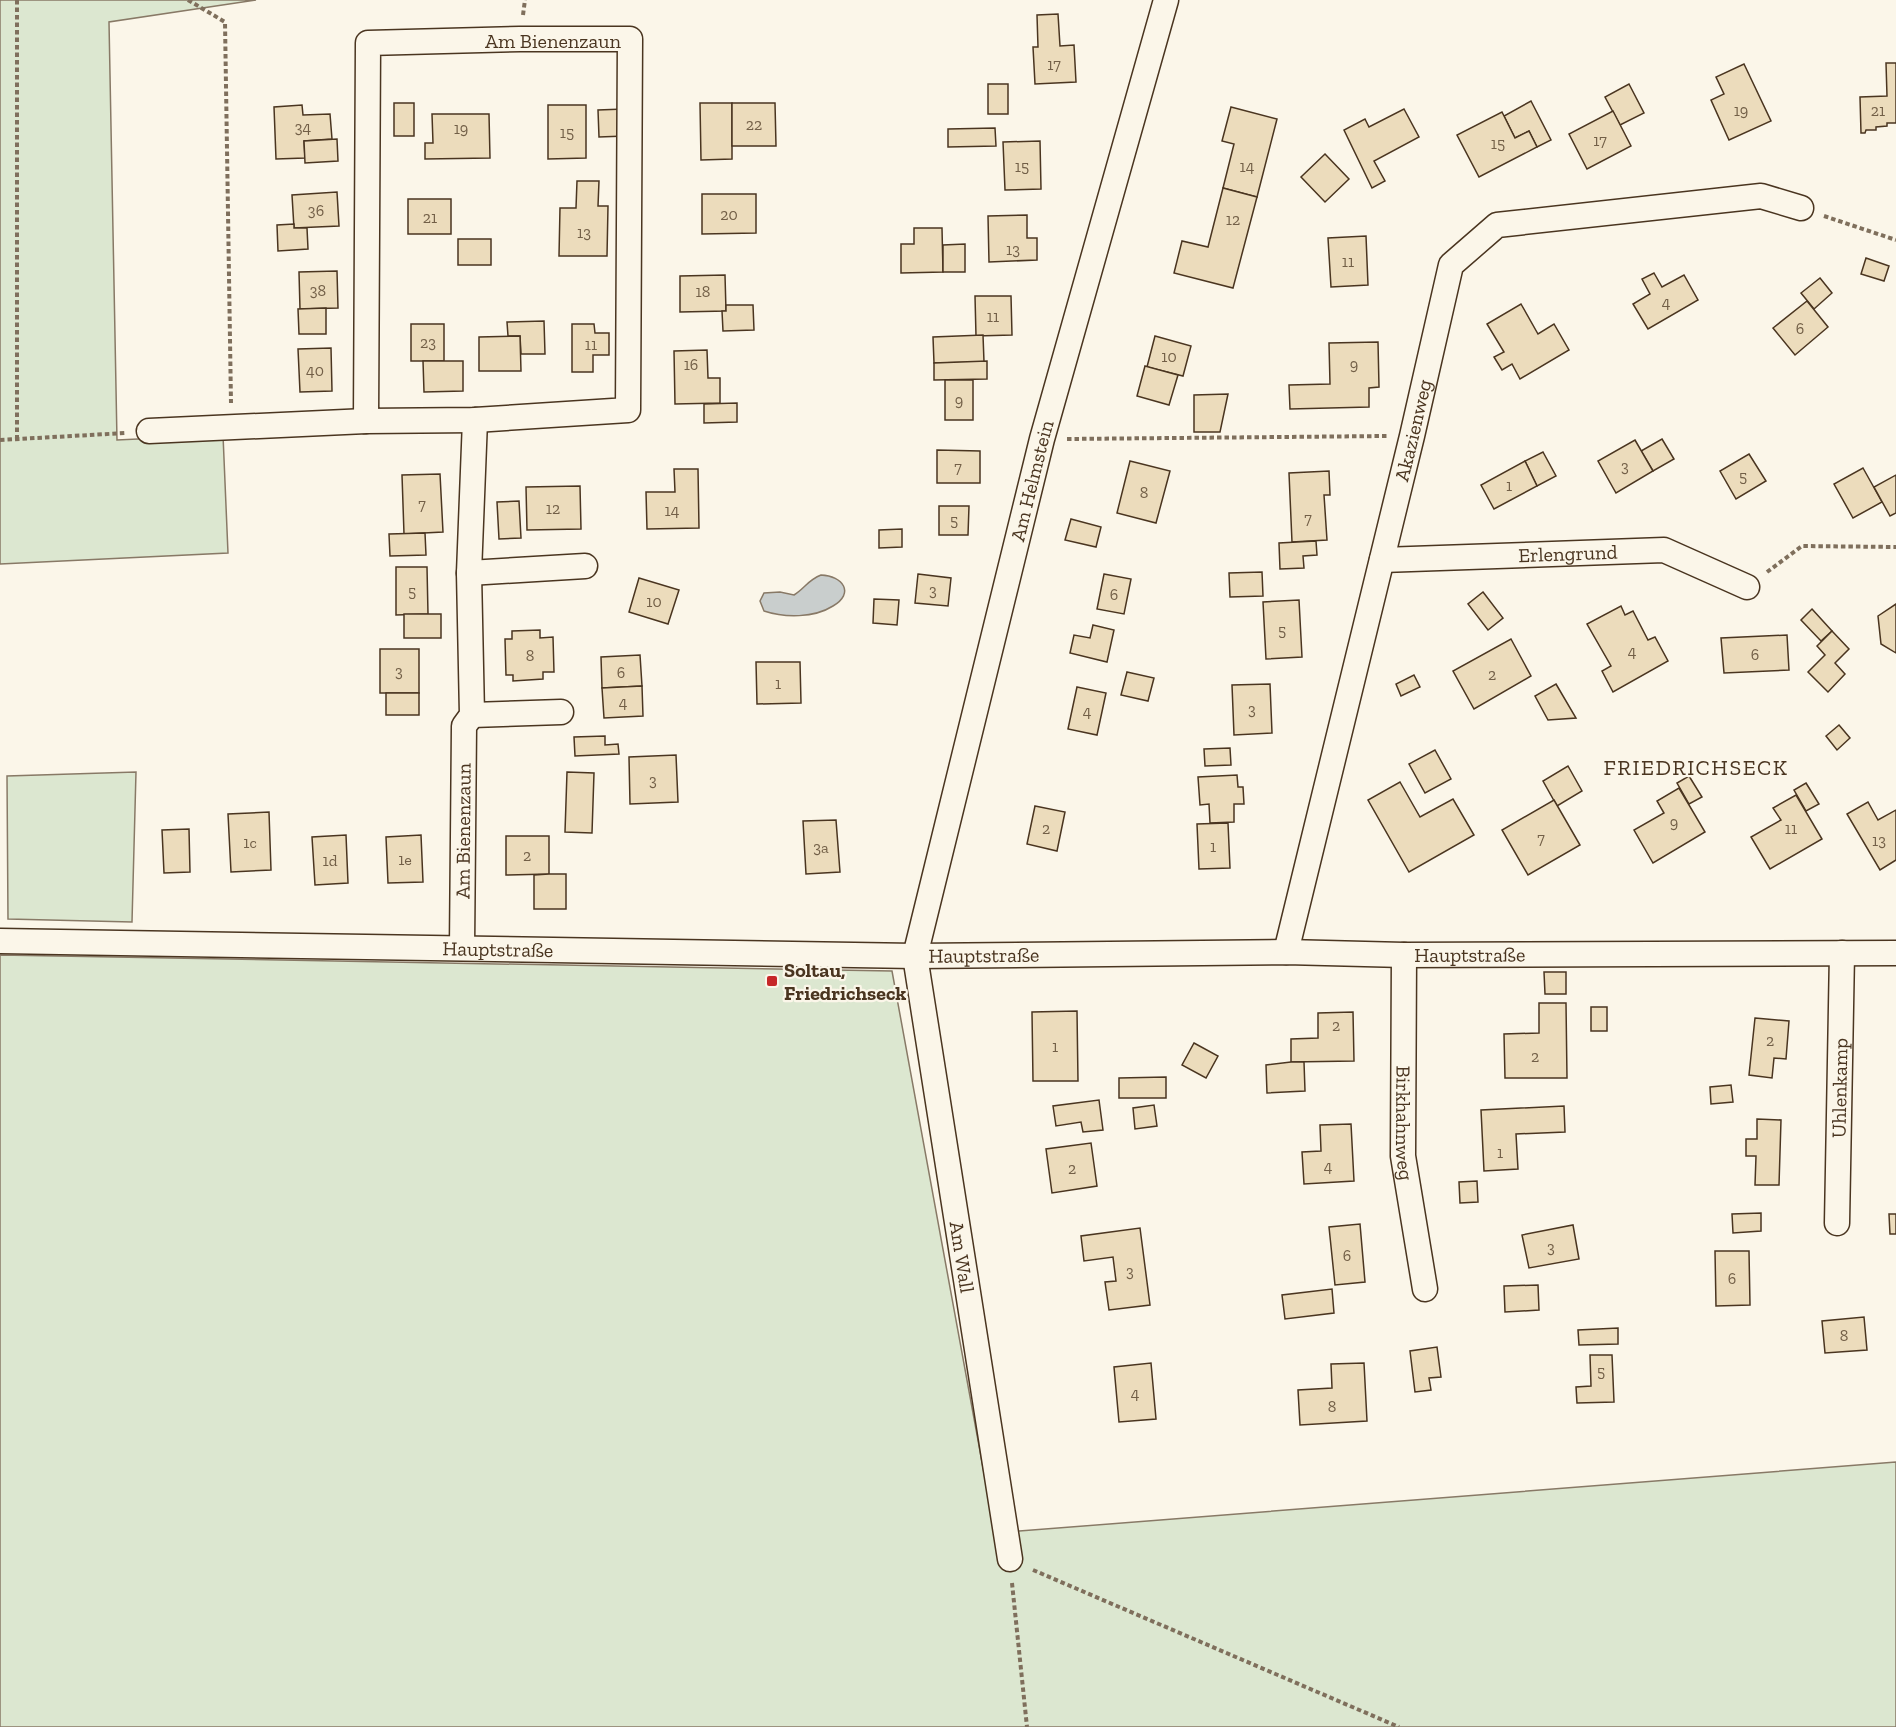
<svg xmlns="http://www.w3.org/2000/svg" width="1896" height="1727" font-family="'Zilla Slab',serif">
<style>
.green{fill:#dce7d0;stroke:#887966;stroke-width:1.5}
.water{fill:#c9cecd;stroke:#887966;stroke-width:1.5}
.building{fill:#ecdcbc;stroke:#4a3520;stroke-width:1.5}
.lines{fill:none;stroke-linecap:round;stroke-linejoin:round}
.minor-casing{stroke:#4a3520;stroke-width:27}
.path{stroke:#7f6f5c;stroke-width:4;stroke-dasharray:4.5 3;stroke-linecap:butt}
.minor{stroke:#fbf6e9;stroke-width:24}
.poi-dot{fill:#c62828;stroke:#fbf6e9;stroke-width:2}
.labels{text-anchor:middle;stroke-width:4.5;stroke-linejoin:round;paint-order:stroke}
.number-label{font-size:16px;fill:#725f47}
.street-label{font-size:20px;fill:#4a3520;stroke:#fbf6e9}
.poi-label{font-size:20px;font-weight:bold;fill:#4a3520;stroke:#fbf6e9;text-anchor:start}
.quarter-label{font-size:22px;letter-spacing:1.5px;fill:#4a3520;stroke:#fbf6e9}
</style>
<rect width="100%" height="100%" fill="#fbf6e9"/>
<g class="green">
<path d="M0 0H256L109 22 117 440 223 435 228 553 0 564Z"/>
<path d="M136 772 132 922 8 919 7 776Z"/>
<path d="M0 955 892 971 995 1533 1896 1462V1727H0Z"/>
</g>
<path class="water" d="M821 575C843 576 855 593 833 606 814 618 785 618 764 611L760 601 764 593 780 592 794 595C805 588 808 580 821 575Z"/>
<g class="building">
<path d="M1058 14 1060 46 1074 45 1076 82 1035 84 1033 47H1038L1037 15Z"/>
<path d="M1886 63H1896V123H1887V126L1876 127V130H1866L1865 133H1861L1860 97 1887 96Z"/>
<path d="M1744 64 1771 121 1729 140 1711 100 1724 94 1716 77Z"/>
<rect x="988" y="84" width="20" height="30"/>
<path d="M1629 84 1644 113 1620 125 1605 97Z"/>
<path d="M1531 101 1551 140 1537 147 1529 131 1515 138 1504 116Z"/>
<rect x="394" y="103" width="20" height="33"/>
<path d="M700 103H732V159L701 160Z"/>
<path d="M732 103H775L776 146H732Z"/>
<path d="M302 105 303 115 330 114 332 139 304 141 305 158 276 159 274 107Z"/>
<path d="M548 105H586V158L548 159Z"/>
<path d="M1231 107 1277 119 1257 197 1223 188 1234 144 1222 141Z"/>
<path d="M624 109 625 136 599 137 598 110Z"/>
<path d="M1404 109 1419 137 1374 161 1385 181 1372 188 1344 130 1365 119 1369 127Z"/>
<path d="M1613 111 1631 146 1587 169 1569 134Z"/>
<path d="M1502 112 1515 138 1529 131 1537 147 1479 177 1457 135Z"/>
<path d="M432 114H489L490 158 425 159V143H433Z"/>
<path d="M995 128 996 146 948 147V129Z"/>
<path d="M337 139 338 161 305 163 304 141Z"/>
<path d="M1040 141 1041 189 1005 190 1003 142Z"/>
<path d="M1325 154 1349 179 1325 202 1301 177Z"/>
<path d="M577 181H599L598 206H608L607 256H559L560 208H576Z"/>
<path d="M1223 188 1257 197 1233 288 1174 273 1182 241 1208 247Z"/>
<path d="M337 192 339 226 294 228 292 195Z"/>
<path d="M702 194H756V233L702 234Z"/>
<rect x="408" y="199" width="43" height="35"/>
<path d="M1027 215V238H1037V260L989 262 988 216Z"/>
<path d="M294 224V228H307L308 249 278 251 277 225Z"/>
<path d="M914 228H942L943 272 901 273V244H914Z"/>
<path d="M1366 236 1368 285 1331 287 1328 238Z"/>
<rect x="458" y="239" width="33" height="26"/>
<path d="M965 244V272H943V245Z"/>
<path d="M1866 258 1889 266 1884 281 1861 274Z"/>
<path d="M337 271 338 308 300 309 299 272Z"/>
<path d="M1654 273 1662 287 1684 275 1698 300 1648 329 1633 304 1650 294 1642 279Z"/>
<path d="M725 275 726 311 680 312V276Z"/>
<path d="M1820 278 1832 293 1814 309 1801 293Z"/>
<path d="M975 296H1011L1012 335 976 336Z"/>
<path d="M1807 301 1828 327 1795 355 1773 328Z"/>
<path d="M1521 304 1538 334 1554 324 1569 350 1520 379 1512 364 1502 370 1494 357 1504 352 1487 324Z"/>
<path d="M726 305H753L754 330 723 331 722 311H726Z"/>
<path d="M326 308V334H299L298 309Z"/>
<path d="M544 321 545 354H521L520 336H508L507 322Z"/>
<rect x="411" y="324" width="33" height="37"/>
<path d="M572 324H594L595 333H609V355H593V372H572Z"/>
<path d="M983 335 984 362 934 363 933 337Z"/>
<path d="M520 336 521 371H479V337Z"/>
<path d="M1155 336 1191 346 1183 376 1147 367Z"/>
<path d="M1378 342 1379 387 1369 388V407L1290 409 1289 385 1330 384 1329 343Z"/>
<path d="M331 348 332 391 300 392 298 349Z"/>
<path d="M707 350 708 378H720V403L675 404 674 351Z"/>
<path d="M423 361H463V391L424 392Z"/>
<path d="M987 361V379L934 380V363Z"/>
<path d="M1145 366 1178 375 1169 405 1137 396Z"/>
<rect x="945" y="380" width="28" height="40"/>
<path d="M1228 394 1220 432H1194V395Z"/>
<path d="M737 403V422L704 423V404Z"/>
<path d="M1662 439 1674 459 1653 471 1641 451Z"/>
<path d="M1635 440 1653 471 1616 493 1598 461Z"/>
<path d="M937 450 980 451V483H937Z"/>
<path d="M1543 452 1556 476 1537 486 1525 461Z"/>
<path d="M1749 454 1766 481 1736 499 1720 471Z"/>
<path d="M1130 461 1170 471 1156 523 1117 513Z"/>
<path d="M1525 461 1537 486 1494 509 1481 485Z"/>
<path d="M1863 468 1882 502 1853 518 1834 484Z"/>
<path d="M674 469H698L699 528 647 529 646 492H675Z"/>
<path d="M1329 471 1330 495H1324L1327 540 1292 542 1289 473Z"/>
<path d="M440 474 443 532 404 534 402 475Z"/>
<path d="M1896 475V513L1890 516 1874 487Z"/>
<path d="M580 486 581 529 527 530 526 487Z"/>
<path d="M519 501 521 538 499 539 497 502Z"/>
<path d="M939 506H969L968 535H939Z"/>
<path d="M1071 519 1101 527 1096 547 1065 540Z"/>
<path d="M902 529V547L879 548V530Z"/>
<path d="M425 533 426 555 390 556 389 534Z"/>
<path d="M1316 541 1317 555 1303 556 1304 568 1280 569 1279 543Z"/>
<path d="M396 567H427L428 614 396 615Z"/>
<path d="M1262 572 1263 596 1230 597 1229 573Z"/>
<path d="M918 574 951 578 948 606 915 603Z"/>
<path d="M1104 574 1131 579 1124 614 1097 609Z"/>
<path d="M639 578 679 590 668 624 629 612Z"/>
<path d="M1483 592 1503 618 1488 630 1468 604Z"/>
<path d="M874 599 899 600 897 625 873 623Z"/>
<path d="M1299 600 1302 657 1266 659 1263 602Z"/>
<path d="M1896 604V653L1881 644 1878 616Z"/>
<path d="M1621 606 1625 615 1633 611 1648 640 1655 637 1668 661 1613 692 1602 671 1611 666 1587 624Z"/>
<path d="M1812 609 1832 631 1821 641 1801 620Z"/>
<rect x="404" y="614" width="37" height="24"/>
<path d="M1093 625 1114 630 1107 662 1070 653 1074 635 1090 638Z"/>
<path d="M540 630V638L553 637 554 672H543V679L513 681V675H506L505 639H512V631Z"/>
<path d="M1832 631 1849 649 1835 663 1845 674 1828 692 1808 672 1825 655 1817 646Z"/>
<path d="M1787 635 1789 670 1724 673 1721 638Z"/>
<path d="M1511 639 1531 676 1474 709 1453 671Z"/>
<rect x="380" y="649" width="39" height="44"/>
<path d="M640 655 642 686 602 688 601 657Z"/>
<path d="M756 662H800L801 703 757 704Z"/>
<path d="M1127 672 1154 678 1148 701 1121 695Z"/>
<path d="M1414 675 1420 687 1401 696 1396 684Z"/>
<path d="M1270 684 1272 733 1234 735 1232 685Z"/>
<path d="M1556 684 1576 718 1548 720 1535 696Z"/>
<path d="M642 686 643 716 604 718 602 688Z"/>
<path d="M1077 687 1106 693 1097 735 1068 729Z"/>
<rect x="386" y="693" width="33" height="22"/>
<path d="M1839 725 1850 738 1837 750 1826 736Z"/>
<path d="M605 736V745L618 744 619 754 575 756 574 737Z"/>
<path d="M1230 748 1231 765 1205 766 1204 749Z"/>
<path d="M1435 750 1451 779 1425 793 1409 764Z"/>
<path d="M676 755 678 802 630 804 629 757Z"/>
<path d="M1568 766 1582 791 1557 806 1543 781Z"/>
<path d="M567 772 594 773 592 833 565 832Z"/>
<path d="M1237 775 1238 787H1243L1244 804H1234V822L1210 823 1209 804 1200 805 1198 777Z"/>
<path d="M1689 776 1702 797 1689 804 1677 783Z"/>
<path d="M1400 782 1420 817 1453 799 1474 835 1409 872 1368 800Z"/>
<path d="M1806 783 1819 804 1806 811 1794 790Z"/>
<path d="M1679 788 1705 832 1653 863 1634 830 1664 813 1657 801Z"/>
<path d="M1796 795 1822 839 1770 869 1751 837 1781 820 1773 808Z"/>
<path d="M1554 800 1580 845 1528 875 1502 830Z"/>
<path d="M1868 802 1878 820 1896 810V860L1880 870 1847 814Z"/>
<path d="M1035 806 1065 812 1057 851 1027 844Z"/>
<path d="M269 812 271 870 231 872 228 814Z"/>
<path d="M836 820 840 872 806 874 803 821Z"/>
<path d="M1228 823 1230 868 1199 869 1197 824Z"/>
<path d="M189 829 190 872 164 873 162 830Z"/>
<path d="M346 835 348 883 315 885 312 837Z"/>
<path d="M421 835 423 882 388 883 386 837Z"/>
<path d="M506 836H549V874L506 875Z"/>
<path d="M549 874H566V909H534V875Z"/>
<path d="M1544 972H1566V994H1545Z"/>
<path d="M1539 1003H1566L1567 1078H1505L1504 1034 1539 1033Z"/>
<rect x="1591" y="1007" width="16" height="24"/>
<path d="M1077 1011 1078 1081H1033L1032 1012Z"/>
<path d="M1353 1012 1354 1061 1291 1062V1039L1318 1038V1013Z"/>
<path d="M1755 1018 1789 1021 1786 1059 1774 1058 1772 1078 1749 1075Z"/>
<path d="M1194 1043 1218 1056 1206 1078 1182 1065Z"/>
<path d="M1291 1062H1304L1305 1091 1267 1093 1266 1065Z"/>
<path d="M1166 1077V1098H1119V1078Z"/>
<path d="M1731 1085 1733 1102 1711 1104 1710 1087Z"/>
<path d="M1099 1100 1103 1130 1083 1132 1081 1122 1056 1126 1053 1106Z"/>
<path d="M1154 1105 1157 1126 1135 1129 1133 1108Z"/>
<path d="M1564 1106 1565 1132 1516 1134 1518 1169 1484 1171 1481 1110Z"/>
<path d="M1757 1119 1781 1120 1779 1185H1755L1756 1156H1746V1139H1757Z"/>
<path d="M1351 1124 1354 1181 1304 1184 1302 1152 1321 1151 1320 1125Z"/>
<path d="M1091 1143 1097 1186 1052 1193 1046 1149Z"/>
<path d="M1477 1181 1478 1202 1460 1203 1459 1182Z"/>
<path d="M1761 1213V1231L1733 1233 1732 1214Z"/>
<path d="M1889 1214H1896V1234H1890Z"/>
<path d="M1360 1224 1365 1282 1335 1285 1329 1227Z"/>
<path d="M1573 1225 1579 1259 1529 1268 1522 1235Z"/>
<path d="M1140 1228 1150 1305 1109 1310 1105 1282 1116 1281 1113 1257 1084 1261 1081 1236Z"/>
<path d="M1715 1251H1749L1750 1305 1716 1306Z"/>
<path d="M1538 1285 1539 1310 1505 1312 1504 1286Z"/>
<path d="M1332 1289 1334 1313 1285 1319 1282 1295Z"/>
<path d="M1864 1317 1867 1350 1825 1353 1822 1321Z"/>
<path d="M1618 1328V1344L1579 1345 1578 1330Z"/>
<path d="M1437 1347 1441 1377 1429 1378 1431 1390 1415 1392 1410 1351Z"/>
<path d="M1590 1355H1612L1614 1402 1577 1403 1576 1387 1591 1386Z"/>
<path d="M1151 1363 1156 1419 1119 1422 1114 1367Z"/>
<path d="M1364 1363 1367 1421 1300 1425 1298 1390 1332 1388 1331 1364Z"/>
</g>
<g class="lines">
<defs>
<g id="minor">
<path d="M520 39H630L628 410 475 420 366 421 368 43Z"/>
<path d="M149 431 366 421"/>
<path id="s1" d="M1382 560 1664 550 1747 587"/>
<path d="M469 573 585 566"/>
<path d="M472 715 561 712"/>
<path id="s2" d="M0 941 915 956 1286 952 1404 955 1896 953"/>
<path id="s3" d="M462 948 464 726 472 715 469 573 475 420"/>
<path id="s4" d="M1286 952 1412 436 1451 265 1497 225 1761 196 1801 208"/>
<path id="s5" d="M1404 955 1403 1156 1425 1289"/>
<path id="s6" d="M1837 1223 1842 953"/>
<path id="s7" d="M1010 1559 915 956 1042 439 1166 0"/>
</g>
</defs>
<use href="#minor" class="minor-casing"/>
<g class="path">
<path d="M17 0V440"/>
<path d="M188 0 225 22 231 403"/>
<path d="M523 15 525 0"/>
<path d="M1824 216 1896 240"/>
<path d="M1067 439 1387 436"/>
<path d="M0 440 125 433"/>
<path d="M1767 572 1802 546 1896 547"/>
<path d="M1033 1570 1399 1727"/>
<path d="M1012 1583 1027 1727"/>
</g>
<use href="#minor" class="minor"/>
</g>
<rect class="poi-dot" x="766" y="975" width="12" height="12" rx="3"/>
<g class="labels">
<g class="number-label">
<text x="1054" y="70">17</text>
<text x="1741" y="116">19</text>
<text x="1878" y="116">21</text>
<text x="754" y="130">22</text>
<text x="303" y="133">34</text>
<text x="461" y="134">19</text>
<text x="567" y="138">15</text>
<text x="1600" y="146">17</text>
<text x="1498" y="149">15</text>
<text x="1022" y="172">15</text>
<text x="1247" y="172">14</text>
<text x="316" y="216">36</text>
<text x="729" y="220">20</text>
<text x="430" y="223">21</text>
<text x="1233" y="225">12</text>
<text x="584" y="238">13</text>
<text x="1013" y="255">13</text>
<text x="1348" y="267">11</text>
<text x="318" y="296">38</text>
<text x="703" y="297">18</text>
<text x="1666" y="308">4</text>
<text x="993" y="322">11</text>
<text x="1800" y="334">6</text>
<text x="428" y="348">23</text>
<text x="591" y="350">11</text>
<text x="1169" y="362">10</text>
<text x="691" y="370">16</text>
<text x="1354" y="370">9</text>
<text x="315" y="376">40</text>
<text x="959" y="406">9</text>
<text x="1625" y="472">3</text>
<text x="958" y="473">7</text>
<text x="1743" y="482">5</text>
<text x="1509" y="491">1</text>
<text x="1144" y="498">8</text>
<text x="422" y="510">7</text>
<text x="553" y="514">12</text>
<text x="672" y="516">14</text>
<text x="1308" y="524">7</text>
<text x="954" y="526">5</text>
<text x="933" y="596">3</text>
<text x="412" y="597">5</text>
<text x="1114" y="600">6</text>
<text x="654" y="607">10</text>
<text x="1282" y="636">5</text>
<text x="1632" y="657">4</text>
<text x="1755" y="660">6</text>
<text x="530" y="661">8</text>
<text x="399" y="677">3</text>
<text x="621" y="678">6</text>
<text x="1492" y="680">2</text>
<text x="778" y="689">1</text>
<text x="623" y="708">4</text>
<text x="1252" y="715">3</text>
<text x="1087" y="717">4</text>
<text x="653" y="786">3</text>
<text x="1674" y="828">9</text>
<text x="1046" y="834">2</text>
<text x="1791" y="834">11</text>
<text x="1541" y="844">7</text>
<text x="1879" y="846">13</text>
<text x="250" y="848">1c</text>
<text x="1213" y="852">1</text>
<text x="821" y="853">3a</text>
<text x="527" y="861">2</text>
<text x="405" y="865">1e</text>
<text x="330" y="866">1d</text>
<text x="1336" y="1031">2</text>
<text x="1770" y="1046">2</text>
<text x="1055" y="1052">1</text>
<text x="1535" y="1062">2</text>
<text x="1500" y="1158">1</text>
<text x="1328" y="1172">4</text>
<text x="1072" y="1174">2</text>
<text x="1551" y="1253">3</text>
<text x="1347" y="1261">6</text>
<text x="1130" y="1277">3</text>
<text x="1732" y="1284">6</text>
<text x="1844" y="1341">8</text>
<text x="1601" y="1377">5</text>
<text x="1135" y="1399">4</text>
<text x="1332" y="1412">8</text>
</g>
<g class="street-label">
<text x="553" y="48">Am Bienenzaun</text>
<text dy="7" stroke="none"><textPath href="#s4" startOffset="537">Akazienweg</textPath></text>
<text dy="7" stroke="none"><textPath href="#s7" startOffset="1100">Am Helmstein</textPath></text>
<text dy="7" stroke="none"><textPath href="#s1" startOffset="186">Erlengrund</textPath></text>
<text dy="7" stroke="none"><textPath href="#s3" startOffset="117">Am Bienenzaun</textPath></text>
<text dy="7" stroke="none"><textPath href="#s2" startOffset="498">Hauptstraße</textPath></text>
<text dy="7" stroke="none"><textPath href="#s2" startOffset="1470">Hauptstraße</textPath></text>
<text dy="7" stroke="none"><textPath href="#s2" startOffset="984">Hauptstraße</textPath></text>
<text dy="7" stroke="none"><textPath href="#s6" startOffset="135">Uhlenkamp</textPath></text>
<text dy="7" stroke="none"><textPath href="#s5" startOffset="168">Birkhahnweg</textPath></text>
<text transform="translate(962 1257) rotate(81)" y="7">Am Wall</text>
</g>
<g class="poi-label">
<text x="784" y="977">Soltau,<tspan x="784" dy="23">Friedrichseck</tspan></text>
</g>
<g class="quarter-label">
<text x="1696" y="775">FRIEDRICHSECK</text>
</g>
</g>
</svg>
